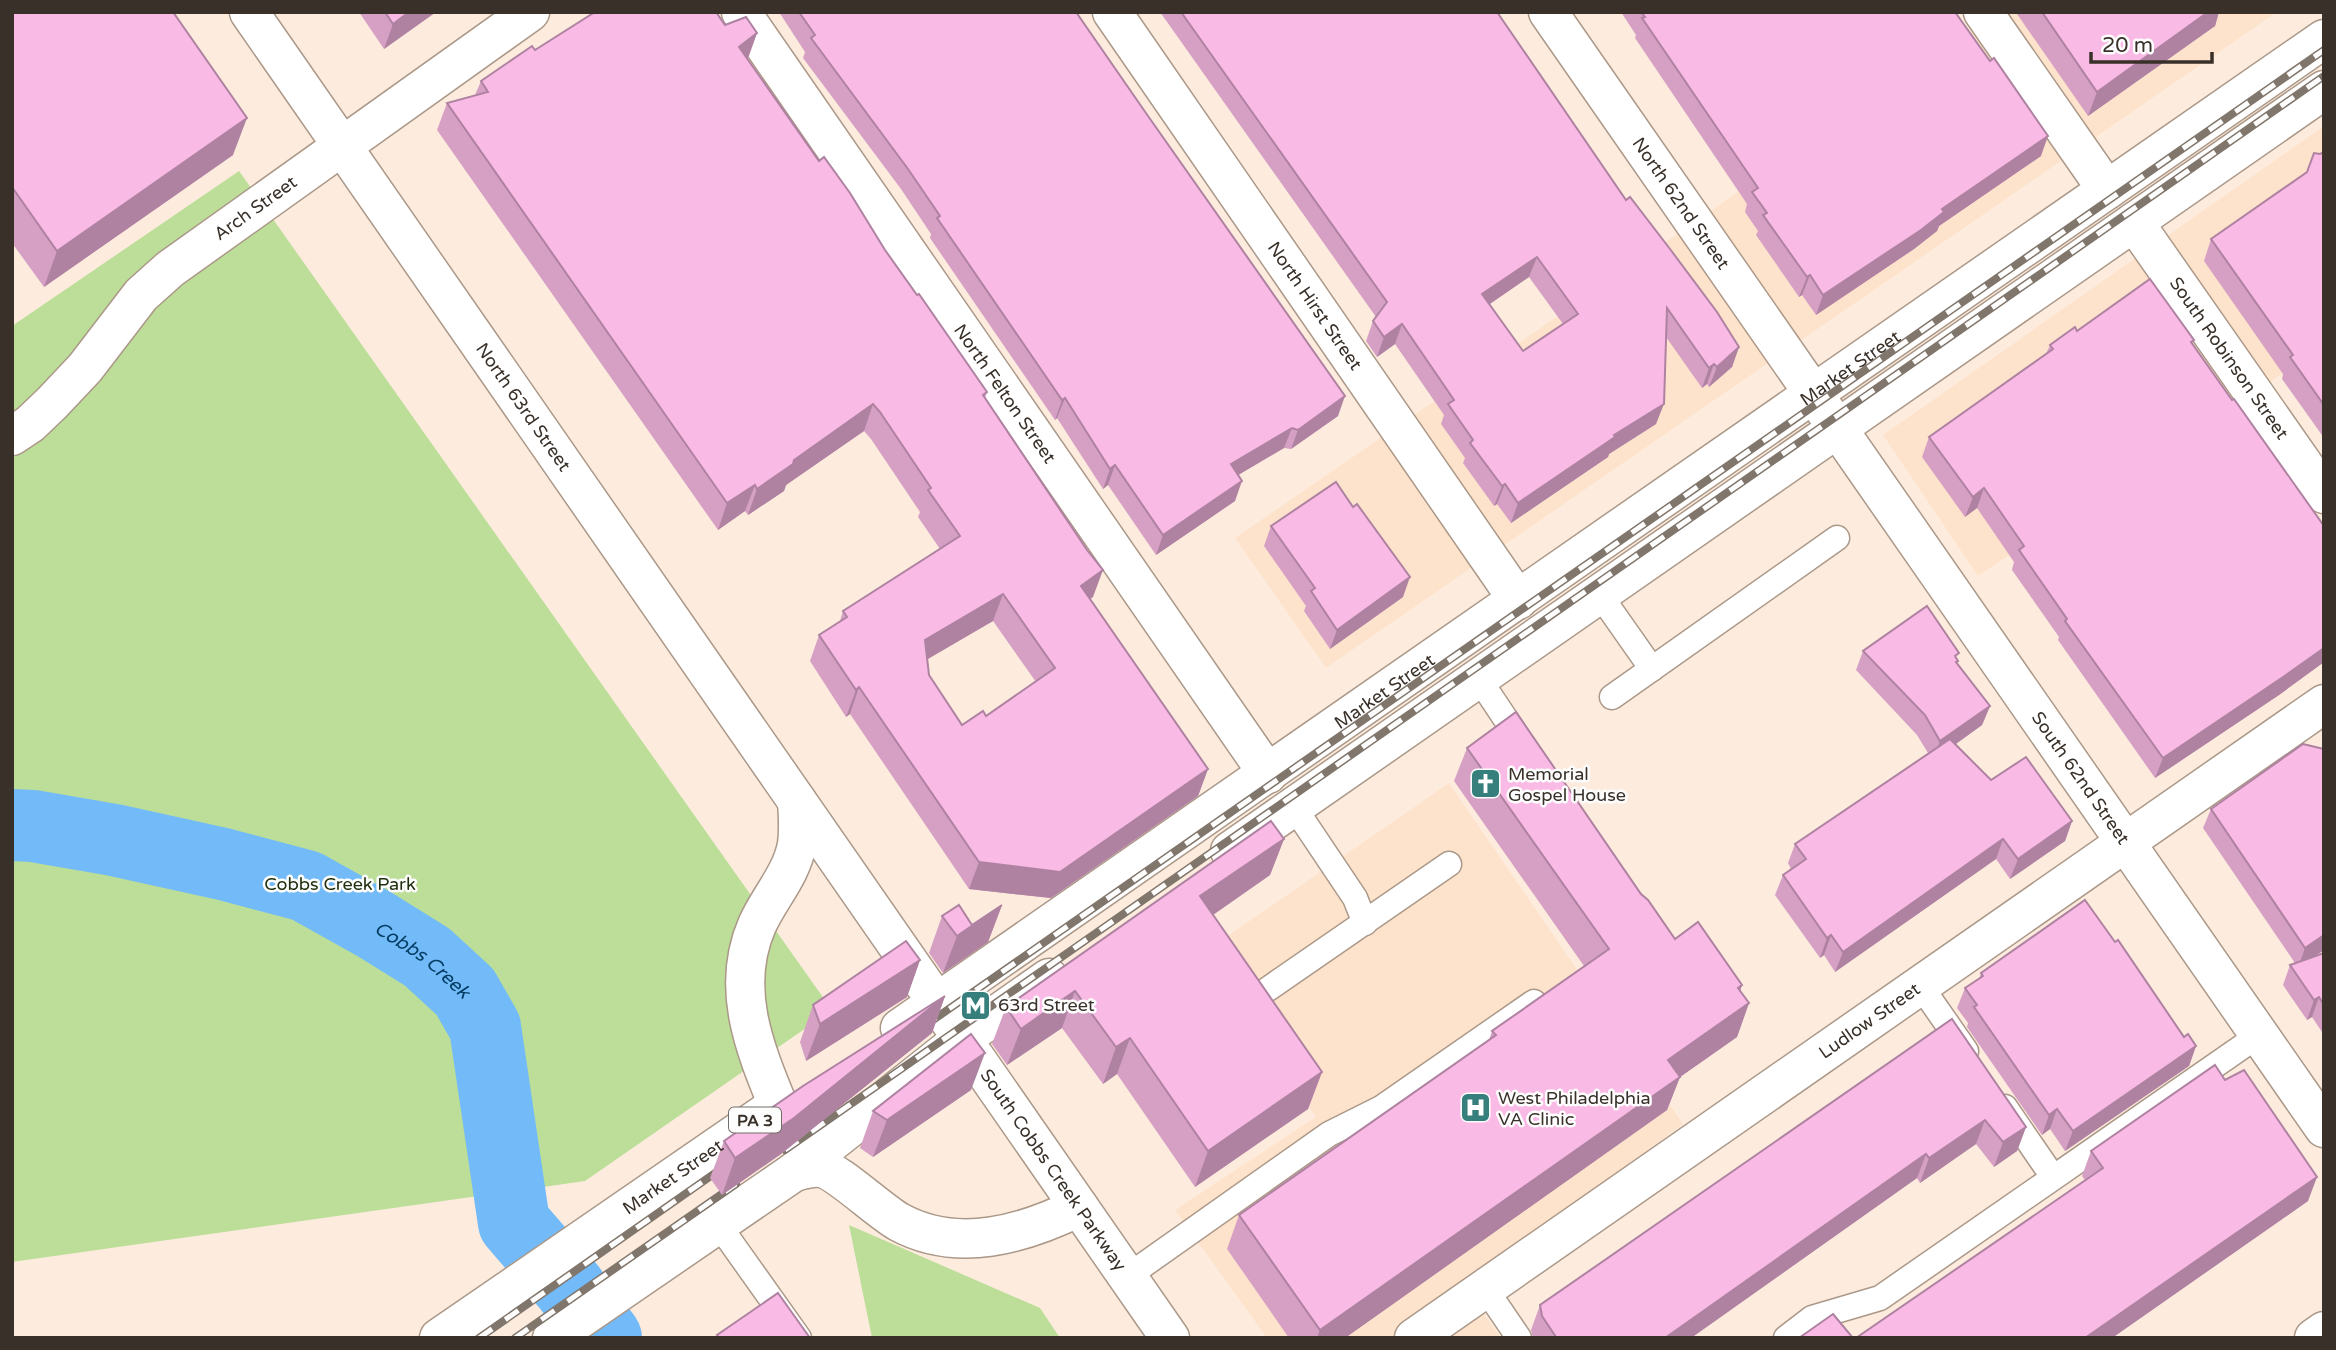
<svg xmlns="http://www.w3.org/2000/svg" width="2336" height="1350" font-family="'Varela Round',sans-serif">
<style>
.built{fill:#fee3cc}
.green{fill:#bcde99}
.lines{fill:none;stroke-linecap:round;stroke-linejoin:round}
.river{stroke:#73bbf8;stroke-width:72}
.lane-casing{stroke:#ab9888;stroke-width:27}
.street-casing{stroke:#ab9888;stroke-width:41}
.primary-casing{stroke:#ab9888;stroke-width:41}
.lane{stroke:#fff;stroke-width:24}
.street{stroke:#fff;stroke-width:38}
.primary{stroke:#fff;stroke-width:38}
.rail-casing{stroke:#81766c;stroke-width:8}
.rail{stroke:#fdfdfd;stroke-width:5;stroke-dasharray:16;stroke-linecap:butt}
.wall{fill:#d6a0c5;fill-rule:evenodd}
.shaded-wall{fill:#ae82a0}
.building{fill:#f9bae5;stroke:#ae82a0;stroke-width:2;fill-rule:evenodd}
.labels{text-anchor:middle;stroke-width:5;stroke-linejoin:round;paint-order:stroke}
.shield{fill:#fdfdfd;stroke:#736e69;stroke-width:2}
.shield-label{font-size:16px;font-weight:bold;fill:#383029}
.street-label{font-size:18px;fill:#383029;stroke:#fdfdfd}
.poi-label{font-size:18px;fill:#383029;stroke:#fdfdfd;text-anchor:start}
.park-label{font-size:18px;fill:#202f0e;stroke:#fdfdfd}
.water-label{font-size:19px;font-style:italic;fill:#043e65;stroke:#fdfdfd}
</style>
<rect width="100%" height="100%" fill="#fdecde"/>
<g class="built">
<path d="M2000 12H2277L1326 668 1235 538Z"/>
<path d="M2324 126V346L1978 576 1883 435Z"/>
<path d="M1449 783 1683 1124 1463 1284 1501 1338H1267L1175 1210 1316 1117 1203 953Z"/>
</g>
<g class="green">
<path d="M239 171 832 1010 585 1181 12 1262V326Z"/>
<path d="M849 1225 1040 1308 1060 1338H872Z"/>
</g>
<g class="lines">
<path class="river" id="s1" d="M12 825 33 826 114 840 223 864 306 886 374 924 427 957 465 992 485 1027 514 1223 569 1287 606 1338"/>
<defs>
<g id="lane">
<path d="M1600 595 1652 669"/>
<path d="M1479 679 1523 745"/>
<path d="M1612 697 1837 538"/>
<path d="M1294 807 1355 898 1365 923"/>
<path d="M1920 985 1966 1051"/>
<path d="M1268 989 1449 864"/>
<path d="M2005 1107 2053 1177"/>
<path d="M718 1224 799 1338"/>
<path d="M1128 1276 1329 1134 1381 1108 1534 1002"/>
<path d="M1485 1288 1519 1338"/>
<path d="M1786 1338 1812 1318 1880 1298 2259 1035"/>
</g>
<g id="street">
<path id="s2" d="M741 12 1268 774"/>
<path id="s3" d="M1112 12 1518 600"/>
<path id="s4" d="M1548 12 2324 1128"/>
<path d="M1983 12 2107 190"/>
<path id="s5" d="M2134 222 2324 494"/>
<path id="s6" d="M12 436 30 424 52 403 85 368 141 295 170 269 530 12"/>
<path id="s7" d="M1414 1338 2324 704"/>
</g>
<g id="primary">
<path id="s8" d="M249 12 1170 1338"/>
<path d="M1230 851 2324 90"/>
<path id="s9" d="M900 1028 2324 39"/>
<path d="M778 1105C754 1047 730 987 757 925 769 898 792 874 797 844 799 830 798 815 797 801"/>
<path d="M794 1172C802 1170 811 1167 820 1168 837 1170 879 1211 899 1222 958 1254 1024 1234 1079 1207"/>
<path id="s10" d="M439 1338 766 1113"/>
<path d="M552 1338 794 1172 962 1039 1049 978"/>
<path d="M2314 1338 2324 1331"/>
</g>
</defs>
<use href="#lane" class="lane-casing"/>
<use href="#street" class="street-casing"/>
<use href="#primary" class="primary-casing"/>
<use href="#lane" class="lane"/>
<use href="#street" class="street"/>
<use href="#primary" class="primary"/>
<defs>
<g id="rail">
<path d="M923 1027 2324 50"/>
<path d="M785 1150 2324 76"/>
<path d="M479 1338 728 1164"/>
<path d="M515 1338 736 1184"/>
</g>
</defs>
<use href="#rail" class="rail-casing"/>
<use href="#rail" class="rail"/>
</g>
<g class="wall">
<path d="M12 12 233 155 44 287 12 243Z"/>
<path d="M359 12H436L384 49Z"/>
<path d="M594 12H716L725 25 757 33 748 59 819 161 987 392 985 398 1093 597 1090 599 1208 769 1198 796 1051 898 969 889 850 714 846 717 810 661 819 635 840 621 843 611 940 549 918 517 920 512 871 439 864 431 786 485 784 491 748 515 745 511 718 530 437 130 447 103 475 95 481 81 535 50ZM993 621 1036 682 986 716 962 725 929 675 927 659Z"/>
<path d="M779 12H1076L1338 416 1291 449 1284 448 1238 475 1235 501 1156 555 1108 485 1103 489 1057 418 1055 420 930 238 931 234 901 189 803 58 805 52Z"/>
<path d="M1160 12H1497L1626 200 1739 347 1732 367 1709 387 1707 384 1702 388 1666 337 1656 424 1609 454 1608 457 1511 523 1497 504 1494 506 1463 463 1465 458 1441 424 1444 415 1395 344 1377 357 1366 341 1373 321 1376 317ZM1529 277 1563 324 1523 351 1490 304Z"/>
<path d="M1621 12H1955L2041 156 1939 226 1937 231 1914 249 1816 315 1802 295 1799 297 1756 235 1758 231 1745 212 1747 204 1635 38 1636 35Z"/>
<path d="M2018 12H2219L2215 26 2088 116 2017 14Z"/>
<path d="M2324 152V438L2282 379 2283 374 2204 261 2211 239 2307 172Z"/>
<path d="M2077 331 2192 344 2324 526V662L2279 695 2155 778 2058 640 2059 637 2012 570 2014 562 1977 508 1965 517 1922 457 1929 437 2046 354 2050 345Z"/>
<path d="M1271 526 1403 597 1330 649 1304 611 1306 606 1264 546Z"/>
<path d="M1863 651 1957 659V663L1990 706 1982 725 1956 744 1991 780 2072 821 2065 841 2010 879 1996 859 1835 972 1824 955 1820 958 1775 895 1783 875 1791 869 1788 863 1795 844 1928 753 1917 735 1856 670Z"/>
<path d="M1467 748 1641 894 1675 939 1742 985 1740 991 1749 1003 1737 1037 1680 1077 1667 1110 1345 1338H1289L1227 1249 1239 1215 1489 1040 1492 1031 1584 966 1454 781Z"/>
<path d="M2211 809 2324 950 2314 956 2324 953V1035L2312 1017 2307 1020 2283 985 2290 965 2295 963 2203 828Z"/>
<path d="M1284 839 1270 875 1213 915 1322 1072 1308 1109 1195 1187 1117 1074 1103 1084 1062 1028 1007 1065 992 1044 1006 1007Z"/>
<path d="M1002 905 988 942 943 973 929 953 942 916 972 925Z"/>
<path d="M2115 942 2184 1037 2196 1046 2189 1066 2065 1151 2050 1129 2042 1135 1967 1027 1968 1023 1957 1008 1965 988 1979 979 1981 973Z"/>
<path d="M920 960 907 997 806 1061 800 1042 813 1005Z"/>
<path d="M945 996 932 1033 781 1154 722 1195 710 1178 724 1141Z"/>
<path d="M1952 1019 2026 1127 2017 1151 1994 1167 1976 1144 1920 1183 1917 1178 1691 1338H1533L1531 1330 1540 1305Z"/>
<path d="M971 1090 873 1157 860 1148 873 1111Z"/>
<path d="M2091 1151 2308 1201 2112 1338H1856L2085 1180 2082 1176Z"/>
</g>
<g class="shaded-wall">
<path d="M409 12H436L384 49 393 24Z"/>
<path d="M2208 12H2219L2215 26 2088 116 2097 92Z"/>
<path d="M757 33 747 60 739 47Z"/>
<path d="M247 118 233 155 44 287 57 251Z"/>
<path d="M2048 136 2041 156 1939 226 1937 231 1914 249 1816 315 1823 295 1942 209Z"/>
<path d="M1537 257 1529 277 1475 314 1482 294Z"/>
<path d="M1810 275 1802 295 1799 297 1807 277Z"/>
<path d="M1402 324 1395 344 1377 357 1384 337Z"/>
<path d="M1739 347 1732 367 1709 387 1717 367Z"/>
<path d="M1714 364 1707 384 1702 388 1709 368Z"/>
<path d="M1345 396 1338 416 1291 449 1298 430Z"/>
<path d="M1065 398 1057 418 1055 420 1062 400Z"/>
<path d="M873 404 864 431 786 485 784 491 748 515 757 489 794 460Z"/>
<path d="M1664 404 1656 424 1609 454 1608 457 1511 523 1518 503 1614 435Z"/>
<path d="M1292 428 1284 448 1223 484 1231 464Z"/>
<path d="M1115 465 1108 485 1103 489 1110 469Z"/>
<path d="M1242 481 1235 501 1156 555 1163 535Z"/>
<path d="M1505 484 1497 504 1494 506 1502 486Z"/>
<path d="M755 485 745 511 718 530 727 503Z"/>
<path d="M1984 488 1977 508 1965 517 1973 497Z"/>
<path d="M1103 570 1093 597 1071 613 1081 586Z"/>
<path d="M1410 577 1403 597 1330 649 1337 630Z"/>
<path d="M1003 594 993 621 916 666 925 640Z"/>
<path d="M2324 648V662L2279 695 2155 778 2163 758Z"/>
<path d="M859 687 850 714 846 717 856 690Z"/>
<path d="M1990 706 1982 725 1932 761 1940 741Z"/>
<path d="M1208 769 1198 796 1051 898 969 889 979 862Z"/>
<path d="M2072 821 2065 841 2010 879 2018 859Z"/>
<path d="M1284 839 1270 875 1187 933 1200 896Z"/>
<path d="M2003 839 1996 859 1835 972 1843 952Z"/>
<path d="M1002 905 988 942 943 973 957 936Z"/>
<path d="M1831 935 1824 955 1820 958 1827 938Z"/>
<path d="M2324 935V950L2298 968 2305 948Z"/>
<path d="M920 960 907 997 806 1061 820 1024Z"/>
<path d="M1742 985 1731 1016 1749 1003 1737 1037 1680 1077 1667 1110 1345 1338H1317L1320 1330 1668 1060Z"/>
<path d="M1075 991 1062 1028 1007 1065 1021 1029Z"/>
<path d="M945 996 932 1033 781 1154 722 1195 735 1158Z"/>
<path d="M2319 997 2312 1017 2307 1020 2314 1000Z"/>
<path d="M1130 1038 1117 1074 1103 1084 1116 1047Z"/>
<path d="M2196 1046 2189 1066 2065 1151 2073 1131Z"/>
<path d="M985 1053 971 1090 873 1157 887 1120Z"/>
<path d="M1322 1072 1308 1109 1195 1187 1208 1151Z"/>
<path d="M2057 1109 2050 1129 2042 1135 2049 1115Z"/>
<path d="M1985 1120 1976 1144 1920 1183 1929 1158Z"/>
<path d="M2026 1127 2017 1151 1994 1167 2003 1142Z"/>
<path d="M1926 1154 1917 1178 1691 1338H1665Z"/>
<path d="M2317 1177 2308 1201 2112 1338H2085Z"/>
</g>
<g class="building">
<path d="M12 12H173L247 118 57 251 12 187Z"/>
<path d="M385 12H409L393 24Z"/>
<path d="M595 12H716L725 25 746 17 757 33 739 47 819 161 824 157 850 193 885 250 917 295 919 294 987 392 983 395 1087 550 1103 570 1081 586 1208 769 1060 872 979 862 859 687 856 690 819 635 847 617 843 611 960 536 928 490 931 488 880 412 873 404 794 460 793 464 757 489 755 485 727 503 447 103 488 92 481 81 532 46 535 50ZM1003 594 1055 668 986 716 983 711 962 725 929 675 925 640Z"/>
<path d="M799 12H1076L1148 116 1345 396 1298 430 1292 428 1231 464 1242 481 1163 535 1115 465 1110 469 1065 398 1062 400 937 218 940 216 908 169 811 38 815 35Z"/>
<path d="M1181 12H1497L1626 200 1630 197 1670 249 1717 312 1739 347 1717 367 1714 364 1709 368 1667 308 1664 404 1614 435 1615 437 1518 503 1505 484 1502 486 1470 443 1473 440 1448 404 1454 400 1402 324 1384 337 1373 321 1387 302ZM1537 257 1578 314 1523 351 1482 294Z"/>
<path d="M1641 12H1955L1990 61 1994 58 2048 136 1942 209 1944 212 1921 230 1823 295 1810 275 1807 277 1763 215 1767 213 1752 192 1758 188 1642 18 1645 17Z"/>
<path d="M2042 12H2208L2097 92Z"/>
<path d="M2324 152V405L2290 357 2293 355 2211 239 2307 172 2314 153 2320 154Z"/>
<path d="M2150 279 2194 340 2191 342 2232 400 2234 399 2324 526V648L2286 675 2163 758 2065 621 2067 619 2019 550 2024 546 1984 488 1973 497 1929 437 2053 349 2050 345 2075 327 2077 331Z"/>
<path d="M1336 482 1353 507 1357 504 1410 577 1337 630 1311 591 1315 588 1271 526Z"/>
<path d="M1927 606 1959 653 1955 656 1958 661 1956 662 1990 706 1940 741 1925 715 1863 651Z"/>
<path d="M1516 712 1641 894 1648 900 1675 939 1698 922 1742 985 1738 988 1749 1003 1668 1060 1680 1077 1320 1330 1239 1215 1496 1035 1492 1031 1609 949 1467 748Z"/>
<path d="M1950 739 1991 780 2026 757 2072 821 2018 859 2003 839 1843 952 1831 935 1827 938 1783 875 1806 859 1795 844Z"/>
<path d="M2303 744 2324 749V935L2305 948 2211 809Z"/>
<path d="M1271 821 1284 839 1200 896 1322 1072 1208 1151 1130 1038 1116 1047 1075 991 1021 1029 1006 1007Z"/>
<path d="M2085 900 2115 942 2118 940 2184 1037 2188 1034 2196 1046 2073 1131 2057 1109 2049 1115 1974 1007 1977 1005 1965 988 1983 976 1981 973Z"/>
<path d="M959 905 972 925 1002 905 957 936 942 916Z"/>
<path d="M906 941 920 960 820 1024 813 1005Z"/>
<path d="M2324 953V1005L2319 997 2314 1000 2290 965Z"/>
<path d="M945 996 794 1118 735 1158 724 1141 803 1086Z"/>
<path d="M1952 1019 2026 1127 2003 1142 1985 1120 1929 1158 1926 1154 1665 1338H1555L1556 1337 1542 1316 1540 1305Z"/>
<path d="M971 1034 985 1053 887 1120 873 1111Z"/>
<path d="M2215 1065 2225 1080 2244 1070 2317 1177 2085 1338H1856L2103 1168 2091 1151Z"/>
<path d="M778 1293 810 1338H719L717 1335Z"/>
<path d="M1833 1314 1853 1338H1799Z"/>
</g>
<defs>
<symbol id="church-square" viewBox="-11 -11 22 22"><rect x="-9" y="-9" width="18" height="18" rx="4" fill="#377f7c" stroke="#fdfdfd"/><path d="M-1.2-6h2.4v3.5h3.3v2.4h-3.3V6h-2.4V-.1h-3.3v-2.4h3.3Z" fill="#fff"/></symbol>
<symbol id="metro-square" viewBox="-11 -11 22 22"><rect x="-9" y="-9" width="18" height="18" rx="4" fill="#377f7c" stroke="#fdfdfd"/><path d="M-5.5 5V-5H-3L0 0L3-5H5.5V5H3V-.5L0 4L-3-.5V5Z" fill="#fff"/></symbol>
<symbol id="hospital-square" viewBox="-11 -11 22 22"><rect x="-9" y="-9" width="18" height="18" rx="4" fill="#377f7c" stroke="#fdfdfd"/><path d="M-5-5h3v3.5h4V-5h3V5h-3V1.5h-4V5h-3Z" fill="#fff"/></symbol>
</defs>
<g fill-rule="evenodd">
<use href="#church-square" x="1468" y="766" width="35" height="35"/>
<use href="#metro-square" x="958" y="988" width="35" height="35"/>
<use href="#hospital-square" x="1458" y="1090" width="35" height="35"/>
</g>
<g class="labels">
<rect class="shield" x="729" y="1107.5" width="52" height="25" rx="5"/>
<g class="shield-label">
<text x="755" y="1126">PA 3</text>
</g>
<g class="street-label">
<text dy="6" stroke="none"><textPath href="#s4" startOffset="233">North 62nd Street</textPath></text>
<text dy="6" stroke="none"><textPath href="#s6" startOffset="336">Arch Street</textPath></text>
<text dy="6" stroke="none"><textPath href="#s3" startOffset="357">North Hirst Street</textPath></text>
<text dy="6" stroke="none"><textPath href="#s5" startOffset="166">South Robinson Street</textPath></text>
<text dy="6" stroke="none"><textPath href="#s9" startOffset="1157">Market Street</textPath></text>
<text dy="6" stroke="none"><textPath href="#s2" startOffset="464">North Felton Street</textPath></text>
<text dy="6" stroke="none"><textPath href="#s8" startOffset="481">North 63rd Street</textPath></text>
<text dy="6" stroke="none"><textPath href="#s9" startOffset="590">Market Street</textPath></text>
<text dy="6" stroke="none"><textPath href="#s4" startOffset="933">South 62nd Street</textPath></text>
<text dy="6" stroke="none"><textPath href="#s7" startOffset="555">Ludlow Street</textPath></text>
<text dy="6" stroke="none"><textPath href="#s8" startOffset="1410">South Cobbs Creek Parkway</textPath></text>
<text dy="6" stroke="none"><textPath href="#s10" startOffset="284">Market Street</textPath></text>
</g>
<g class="poi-label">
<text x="1508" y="780">Memorial<tspan x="1508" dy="21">Gospel House</tspan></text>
<text x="998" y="1011">63rd Street</text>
<text x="1498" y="1104">West Philadelphia<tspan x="1498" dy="21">VA Clinic</tspan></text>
</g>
<g class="park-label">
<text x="340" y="890">Cobbs Creek Park</text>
</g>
<g class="water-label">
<text dy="7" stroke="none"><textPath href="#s1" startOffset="439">Cobbs Creek</textPath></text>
</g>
</g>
<rect width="2336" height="1350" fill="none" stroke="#383029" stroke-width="28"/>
<path d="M2091 52v10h121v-10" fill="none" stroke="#383029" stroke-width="3.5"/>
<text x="2102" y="52" font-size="21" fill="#383029" stroke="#fdfdfd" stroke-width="5" paint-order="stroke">20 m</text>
</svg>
